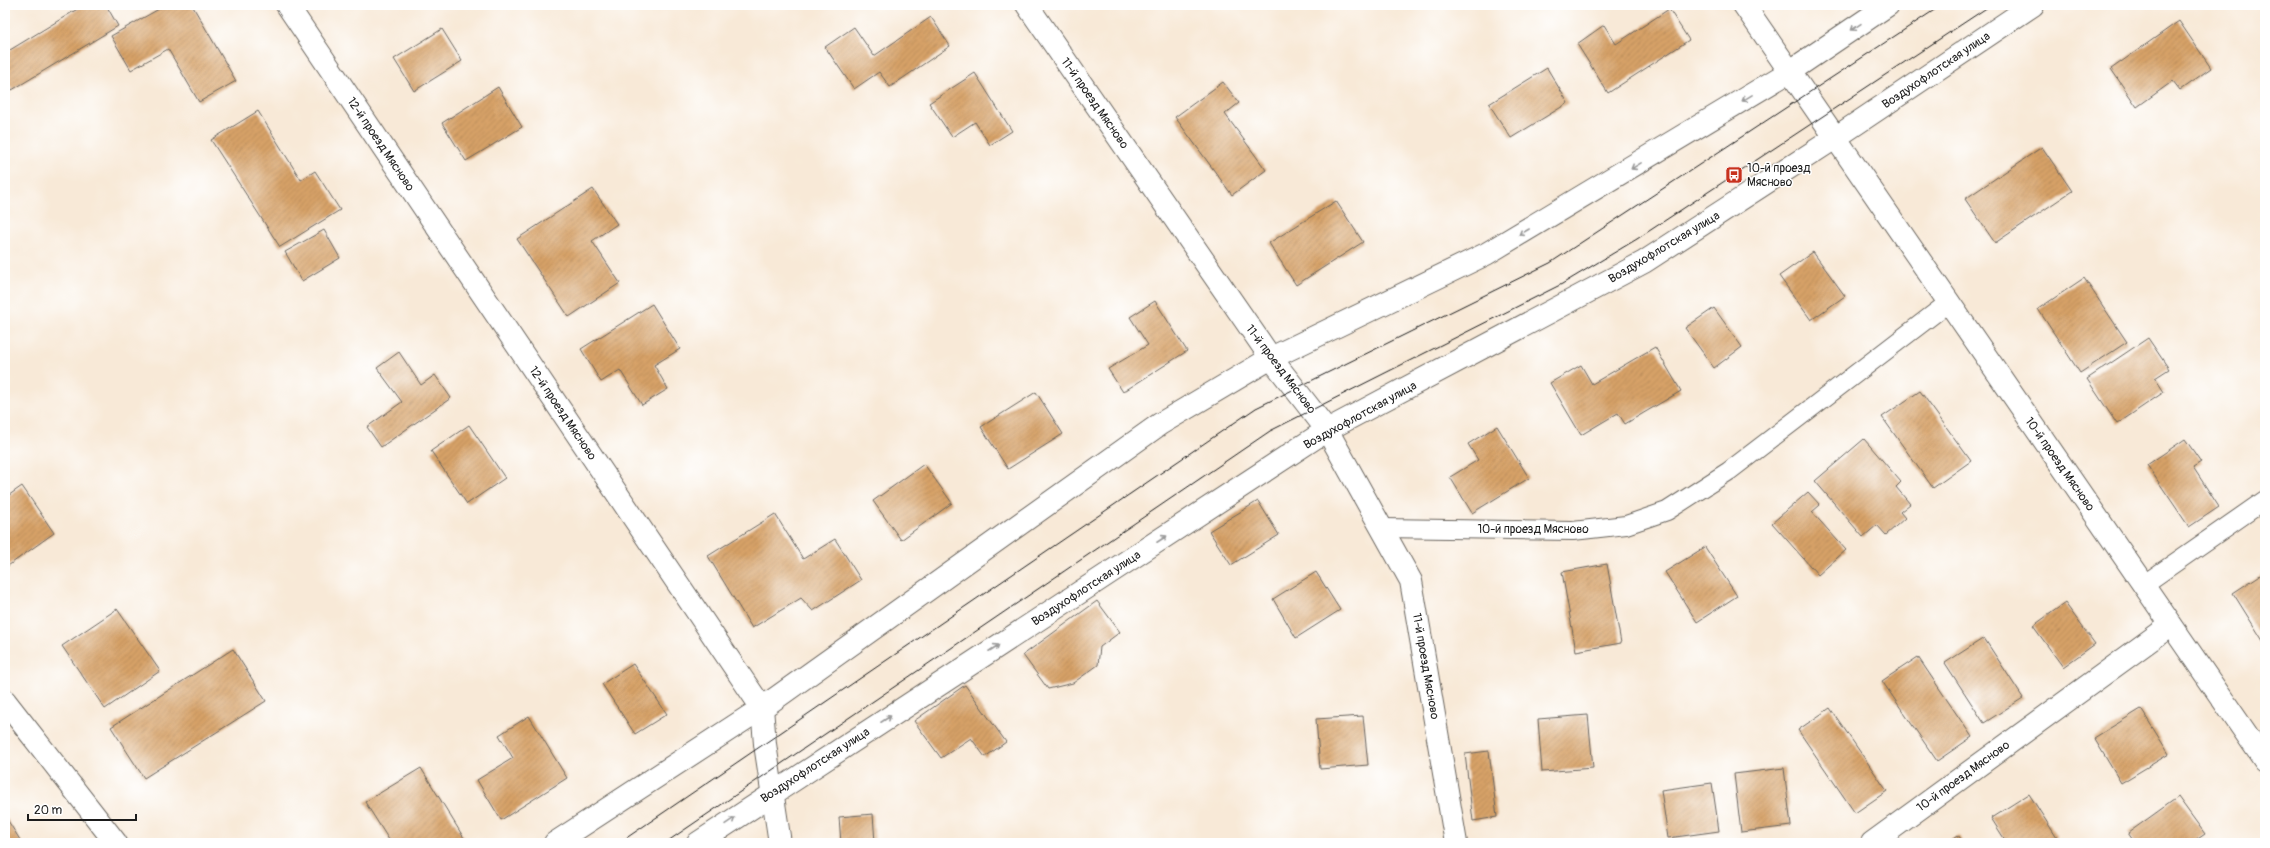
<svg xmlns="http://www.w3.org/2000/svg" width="2270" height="848" font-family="Pangolin,sans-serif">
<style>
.building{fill:url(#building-hatch)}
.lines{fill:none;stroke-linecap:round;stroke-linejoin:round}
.service-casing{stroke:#69645d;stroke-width:20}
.minor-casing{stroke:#69645d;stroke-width:24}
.service{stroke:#fff;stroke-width:18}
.minor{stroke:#fff;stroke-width:22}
.tram{stroke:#1c1c1c;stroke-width:1}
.oneway{stroke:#999}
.labels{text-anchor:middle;stroke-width:3;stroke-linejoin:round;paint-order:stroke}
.street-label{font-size:12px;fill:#1c1c1c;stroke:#fff}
.poi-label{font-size:12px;fill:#1c1c1c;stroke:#fff;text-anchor:start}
</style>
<defs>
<pattern id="building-hatch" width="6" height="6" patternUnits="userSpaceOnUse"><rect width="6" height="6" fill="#d7a268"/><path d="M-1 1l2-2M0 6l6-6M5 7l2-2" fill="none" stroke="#ae8355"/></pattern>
</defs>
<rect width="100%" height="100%" fill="#fff"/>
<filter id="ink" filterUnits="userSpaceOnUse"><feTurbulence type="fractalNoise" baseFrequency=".025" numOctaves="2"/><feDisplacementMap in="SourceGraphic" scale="8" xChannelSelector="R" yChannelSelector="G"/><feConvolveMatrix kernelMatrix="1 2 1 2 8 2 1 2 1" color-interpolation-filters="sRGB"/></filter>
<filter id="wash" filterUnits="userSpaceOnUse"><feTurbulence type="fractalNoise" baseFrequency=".012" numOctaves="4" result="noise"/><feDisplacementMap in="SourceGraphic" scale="16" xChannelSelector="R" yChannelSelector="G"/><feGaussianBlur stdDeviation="0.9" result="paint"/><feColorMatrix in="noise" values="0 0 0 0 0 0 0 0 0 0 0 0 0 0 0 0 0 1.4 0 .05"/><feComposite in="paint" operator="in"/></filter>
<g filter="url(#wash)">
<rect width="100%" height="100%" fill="#f8e9d7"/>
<g id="blocks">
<g class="building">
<path d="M84 5H106L118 26 12 90 5 78V53Z"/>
<path d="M166 5H192L236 81 199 102 168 49 131 70 111 36Z"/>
<path d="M1669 9 1689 40 1608 93 1577 44 1604 25 1616 44Z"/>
<path d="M931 17 950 46 890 87 879 72 854 89 825 47 854 27 874 56Z"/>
<path d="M2179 21 2211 68 2180 90 2173 81 2137 107 2111 69Z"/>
<path d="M442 29 462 61 414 91 394 59Z"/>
<path d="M1547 68 1568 103 1511 138 1489 104Z"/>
<path d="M975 73 1012 131 990 145 975 122 952 137 929 103Z"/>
<path d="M1223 82 1239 103 1225 114 1266 170 1232 195 1175 117Z"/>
<path d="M498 87 522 127 466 161 442 123Z"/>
<path d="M258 111 301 180 315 171 340 210 280 247 211 140Z"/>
<path d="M2042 147 2072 191 1995 243 1965 199Z"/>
<path d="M593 189 617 224 592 241 620 283 569 317 517 239Z"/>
<path d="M1336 201 1363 242 1296 285 1269 243Z"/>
<path d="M324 230 340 258 302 281 285 252Z"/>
<path d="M1813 252 1845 296 1811 320 1779 276Z"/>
<path d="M2084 278 2127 342 2080 373 2038 309Z"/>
<path d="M1155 301 1187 351 1123 392 1108 369 1148 345 1130 317Z"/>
<path d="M652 304 680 349 654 365 668 389 642 405 620 370 601 382 581 349Z"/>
<path d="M1714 308 1742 347 1714 368 1685 328Z"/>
<path d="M2148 338 2169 369 2155 378 2164 392 2117 424 2087 379Z"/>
<path d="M1655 347 1681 391 1625 424 1618 413 1581 435 1550 383 1581 365 1592 384Z"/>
<path d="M399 352 421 385 435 375 451 398 381 447 367 427 402 402 377 368Z"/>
<path d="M1920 391 1971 461 1933 488 1882 417Z"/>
<path d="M1036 392 1063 434 1008 469 981 427Z"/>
<path d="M469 425 505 478 467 504 431 451Z"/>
<path d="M1497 426 1529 478 1472 513 1450 477 1478 460 1468 444Z"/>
<path d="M1864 439 1901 482 1896 487 1910 504 1900 512 1905 518 1886 535 1877 525 1863 537 1815 481Z"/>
<path d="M2185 439 2201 462 2193 467 2219 507 2189 527 2147 465Z"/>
<path d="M924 464 952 503 901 540 873 501Z"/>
<path d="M22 486 54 533 5 568V498Z"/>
<path d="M1808 492 1820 505 1812 512 1846 550 1818 575 1772 523Z"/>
<path d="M1258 501 1279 535 1231 565 1209 531Z"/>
<path d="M775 514 803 559 835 539 861 580 813 611 801 598 752 628 708 556Z"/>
<path d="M1705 547 1737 596 1697 622 1665 572Z"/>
<path d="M1607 564 1621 643 1576 651 1562 572Z"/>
<path d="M1316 572 1340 610 1296 638 1273 599Z"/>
<path d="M2265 572V644L2233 593Z"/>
<path d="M1097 601 1120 632 1100 647 1098 665 1073 683 1048 689 1023 655Z"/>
<path d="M2065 603 2095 644 2063 667 2033 626Z"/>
<path d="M117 609 160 671 105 709 62 646Z"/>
<path d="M1984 638 2023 698 1984 723 1945 663Z"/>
<path d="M233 649 266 701 144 778 111 727Z"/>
<path d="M1918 657 1972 737 1937 761 1882 681Z"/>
<path d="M633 664 667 714 635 734 602 684Z"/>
<path d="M965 685 1006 742 985 757 971 738 941 758 914 721Z"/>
<path d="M1830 708 1887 791 1855 813 1798 730Z"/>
<path d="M2141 709 2169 754 2121 783 2094 738Z"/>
<path d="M1588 715 1593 768 1542 772 1538 719Z"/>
<path d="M529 716 567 778 501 820 477 780 513 758 499 735Z"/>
<path d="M1363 716 1368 765 1320 769 1316 719Z"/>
<path d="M1489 751 1497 817 1473 821 1465 754Z"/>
<path d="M421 768 467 843H391L365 802Z"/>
<path d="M1784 768 1791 826 1741 832 1734 774Z"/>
<path d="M1712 783 1719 831 1668 838 1661 790Z"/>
<path d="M2029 794 2057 838 2050 843H2007L1991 818Z"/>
<path d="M2178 797 2205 834 2192 843H2135L2128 833Z"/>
<path d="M873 814 875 843H841L839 817Z"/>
<path d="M5 816 22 843H5Z"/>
<path d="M1958 835 1964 843H1947Z"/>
</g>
</g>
</g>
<g filter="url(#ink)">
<use href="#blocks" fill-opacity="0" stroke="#69645d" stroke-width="1"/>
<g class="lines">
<defs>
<g id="service">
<path d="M1382 528 1573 531 1626 525 1667 511 1729 471 1948 303"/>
<path d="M2143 585 2265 500"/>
</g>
<g id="minor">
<path d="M287 5 762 708 765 744 780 843"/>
<path d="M1027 5 1271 358 1327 430 1411 581 1456 843"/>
<path d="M1744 5 2265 761"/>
<path d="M5 701 116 843"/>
<path d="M555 843 762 708 1160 424 1271 358 1486 254 1789 72 1888 5"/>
<path d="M698 843 1327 430 1644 262 1835 138 2033 5"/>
<path d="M1872 843 2171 625"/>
</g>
</defs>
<use href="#service" class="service-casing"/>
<use href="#minor" class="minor-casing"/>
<use href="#service" class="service"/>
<use href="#minor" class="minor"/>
<g class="tram">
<path d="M619 843 1256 408 1550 263 1942 5"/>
<path d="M665 843 1270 431 1562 284 1637 239 1991 5"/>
</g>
</g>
<defs><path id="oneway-shaft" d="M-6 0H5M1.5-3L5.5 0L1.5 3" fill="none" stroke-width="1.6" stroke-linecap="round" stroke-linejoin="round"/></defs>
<g class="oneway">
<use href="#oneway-shaft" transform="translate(1856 27) rotate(146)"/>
<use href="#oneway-shaft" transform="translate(1747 98) rotate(149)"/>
<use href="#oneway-shaft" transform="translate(1636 166) rotate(149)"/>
<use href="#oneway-shaft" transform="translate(1524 232) rotate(150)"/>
<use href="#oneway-shaft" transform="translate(1162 539) rotate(-33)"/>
<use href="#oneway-shaft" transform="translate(994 648) rotate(-33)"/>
<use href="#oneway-shaft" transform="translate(886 719) rotate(-33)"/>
<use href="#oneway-shaft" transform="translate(730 821) rotate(-34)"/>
</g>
</g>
<defs>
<symbol id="bus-square" viewBox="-11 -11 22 22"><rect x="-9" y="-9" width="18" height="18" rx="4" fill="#c8321e" stroke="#fff"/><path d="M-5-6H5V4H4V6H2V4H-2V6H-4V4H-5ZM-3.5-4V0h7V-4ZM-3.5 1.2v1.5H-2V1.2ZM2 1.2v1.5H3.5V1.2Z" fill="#fff"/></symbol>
</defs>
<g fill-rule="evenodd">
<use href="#bus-square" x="1724" y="165" width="20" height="20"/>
</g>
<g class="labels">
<g class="street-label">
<text transform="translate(1936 70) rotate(-34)" y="4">Воздухофлотская улица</text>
<text transform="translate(1095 103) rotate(55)" y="4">11-й проезд Мясново</text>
<text transform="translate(381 144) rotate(56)" y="4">12-й проезд Мясново</text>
<text transform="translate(1664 247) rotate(-31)" y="4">Воздухофлотская улица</text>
<text transform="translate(1281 369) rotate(53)" y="4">11-й проезд Мясново</text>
<text transform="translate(563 413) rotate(56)" y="4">12-й проезд Мясново</text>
<text transform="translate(1360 415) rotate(-29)" y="4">Воздухофлотская улица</text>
<text transform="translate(2060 464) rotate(55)" y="4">10-й проезд Мясново</text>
<text x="1533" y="533">10-й проезд Мясново</text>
<text transform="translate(1086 588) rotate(-33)" y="4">Воздухофлотская улица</text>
<text transform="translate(1426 666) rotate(80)" y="4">11-й проезд Мясново</text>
<text transform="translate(815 765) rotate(-33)" y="4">Воздухофлотская улица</text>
<text transform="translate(1963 776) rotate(-36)" y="4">10-й проезд Мясново</text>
</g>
<g class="poi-label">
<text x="1747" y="172">10-й проезд<tspan x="1747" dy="14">Мясново</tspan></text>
</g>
</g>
<rect width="2270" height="848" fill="none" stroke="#fff" stroke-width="20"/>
<path d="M28 814v6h108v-6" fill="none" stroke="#1c1c1c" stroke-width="2"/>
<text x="34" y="814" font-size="12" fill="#1c1c1c" stroke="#ffffff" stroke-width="3" paint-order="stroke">20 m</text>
</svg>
